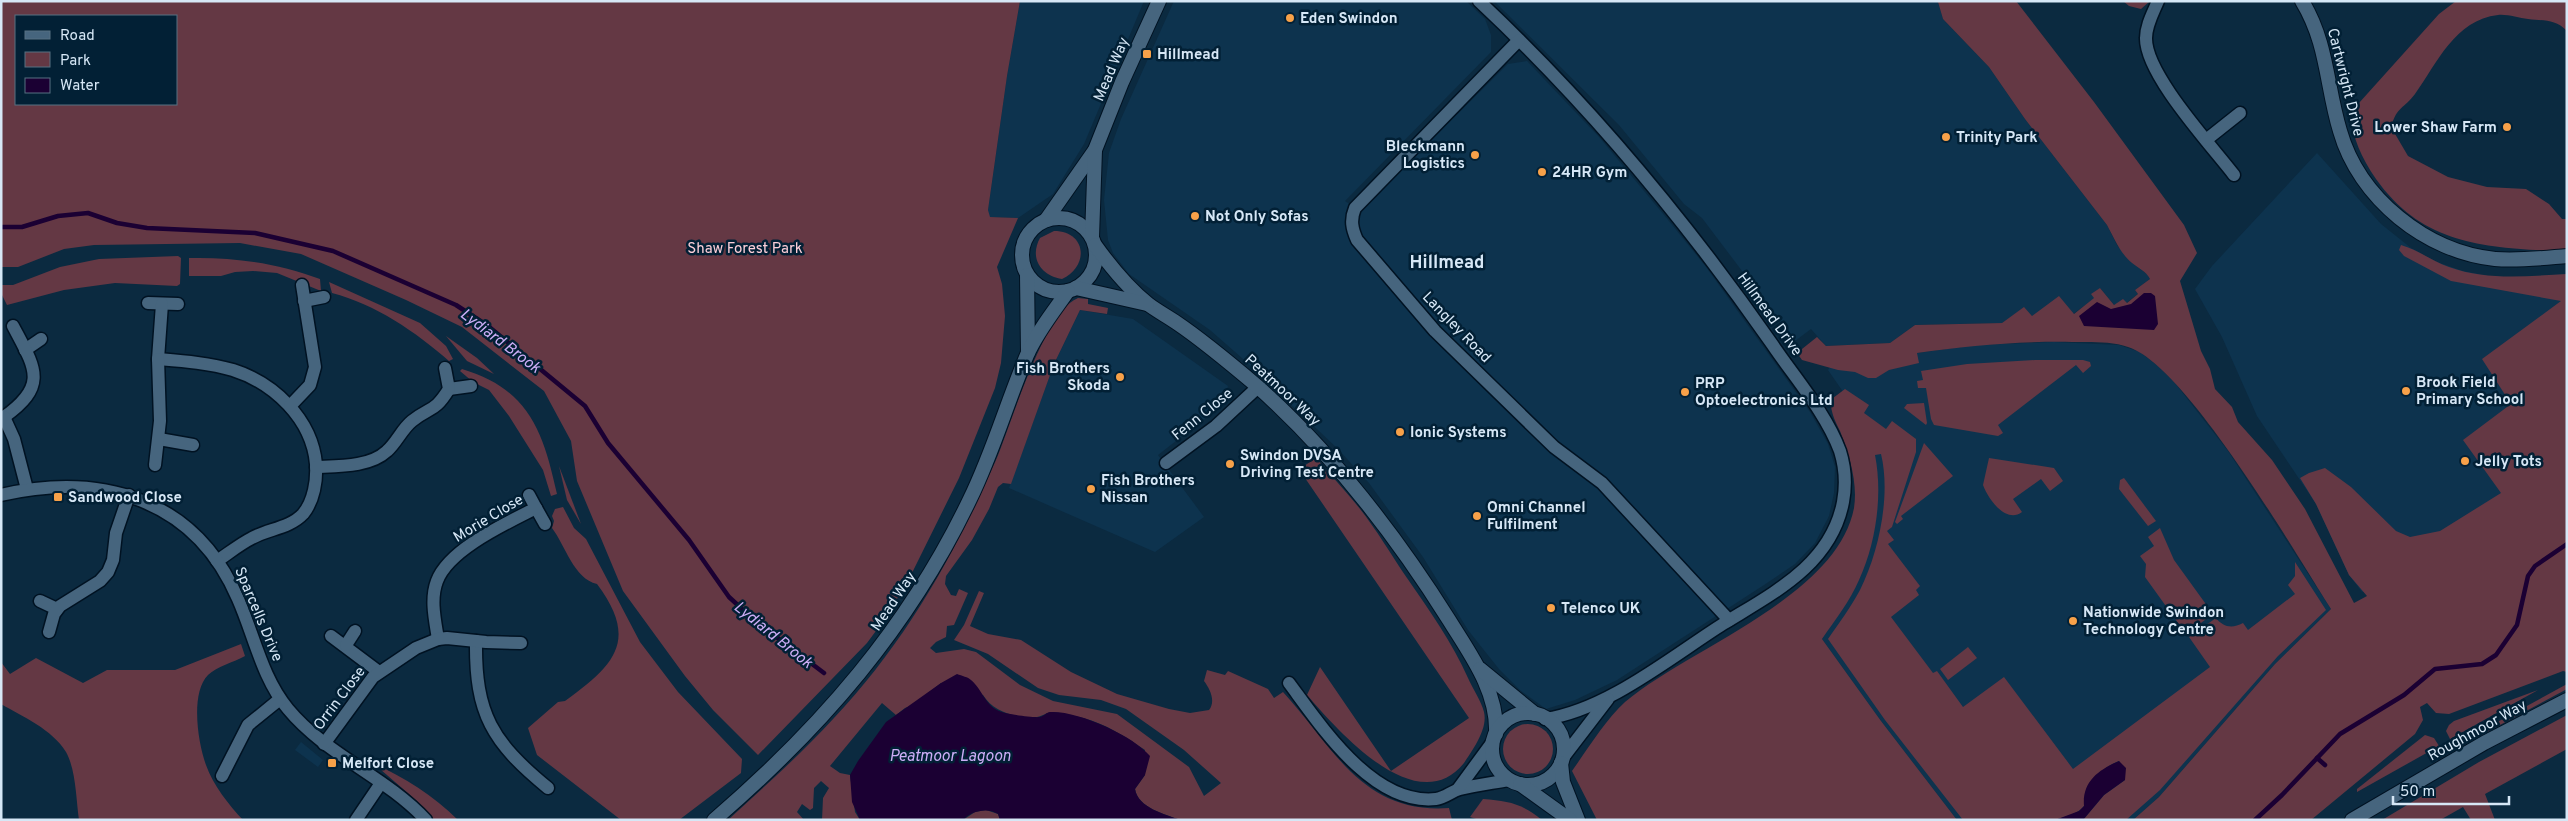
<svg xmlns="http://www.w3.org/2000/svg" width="2568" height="821" font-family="Overpass,sans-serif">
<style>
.built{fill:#0d334e}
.green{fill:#643844;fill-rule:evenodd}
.water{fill:#1b0033}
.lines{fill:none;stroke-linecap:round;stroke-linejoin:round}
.stream{stroke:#1b0033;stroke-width:4.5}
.minor-casing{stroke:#001222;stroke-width:15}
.tertiary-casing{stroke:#001222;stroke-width:16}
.secondary-casing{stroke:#001222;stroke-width:16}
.minor{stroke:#46657e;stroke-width:12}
.tertiary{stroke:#46657e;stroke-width:14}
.secondary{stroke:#46657e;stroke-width:14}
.poi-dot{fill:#f7a149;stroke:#022035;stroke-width:2}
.labels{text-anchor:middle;stroke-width:5;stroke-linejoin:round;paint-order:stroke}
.poi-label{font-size:15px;font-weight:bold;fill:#d6e7f6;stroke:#022035;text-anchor:start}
.street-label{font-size:15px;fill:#d6e7f6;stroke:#022035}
.park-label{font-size:15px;fill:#fccfd9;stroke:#022035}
.water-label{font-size:16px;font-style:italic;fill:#ccadf6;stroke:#022035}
.quarter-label{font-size:18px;font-weight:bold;fill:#d6e7f6;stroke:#022035}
</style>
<rect width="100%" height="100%" fill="#0b2a40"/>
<g class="built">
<path d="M1020 1H1144L1084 144 1053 194 1018 218 989 217 988 210 1007 76Z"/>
<path d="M1174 1H1466L1485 19 1491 35V52L1345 201 1360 211 1508 64 1527 61 1599 137 1664 215 1706 267 1810 412 1828 444 1835 467 1834 493 1829 516 1815 543 1795 564 1764 585 1617 680 1575 700 1546 709 1520 690 1499 669 1468 630 1423 557 1369 483 1338 449 1242 358 1210 330 1129 274 1113 253 1108 240 1104 200 1109 153 1121 119Z"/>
<path d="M1494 1 1938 2 1943 19 1989 67 2025 119 2107 225 2117 245 2131 262 2147 274 2150 279 2135 290 2138 294 2126 303 2114 305 2100 288 2095 298 2073 314 2032 316 2024 308 2002 323 1915 325 1890 343 1826 346 1811 329 1795 341 1702 218 1684 204 1619 125Z"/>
<path d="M2317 153 2381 224 2411 248 2437 262 2463 271 2493 277H2521L2567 274V523L2362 592 2349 575 2316 504 2257 416 2222 337 2195 289 2212 266Z"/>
<path d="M1080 310 1133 319 1228 386 1222 405 1158 455 1204 517 1155 552 1009 488 1054 364Z"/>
<path d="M2054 342 2119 345 2140 352 2158 366 2175 383 2228 451 2331 609 2275 664 2159 797 2133 820H1957L1881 721 1822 639 1852 594 1864 566 1876 519 1878 481 1874 452 1846 396 1828 370 1831 365 1975 345Z"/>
<path d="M301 742 323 760 318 767 295 750Z"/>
</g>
<g class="green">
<path d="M1 1H1020L1007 76 988 210 990 217 1018 218 997 267 1002 284 1005 316 1001 363 995 388 959 478 911 575 887 616 867 643 758 755 713 710 685 676 623 591 577 481 571 441 544 391 462 327 406 300 301 254 240 243 94 245 64 249 18 267H1ZM16 16H176V104H16Z"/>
<path d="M1930 1H2016L2094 102 2184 225 2197 253 2180 281 2201 351 2210 369 2215 389 2232 407 2238 422 2272 460 2305 509 2354 603 2367 596 2349 575 2316 504 2300 478 2309 473 2325 468 2351 487 2396 531 2410 537 2440 531 2501 493 2463 440 2511 404 2482 359 2561 301 2451 281 2404 256 2399 250 2401 245C2418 250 2432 261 2449 267 2488 281 2527 276 2567 274V672L2563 671 2449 714 2436 713 2427 703 2420 707 2423 720 2415 734 2311 820H2133L2159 797 2275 664 2331 609C2295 553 2186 365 2128 347 2111 341 2090 342 2072 342 2020 341 1968 346 1917 353L1919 363 1889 370 1876 378H1868L1855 372 1838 370 1802 360 1797 353 1817 337 1826 346 1890 343 1915 325 2002 323 2024 307 2032 316 2059 296 2074 314 2094 298 2091 294 2100 288 2114 305 2123 299 2127 303 2138 294 2135 290 2150 279C2146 271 2138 268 2132 263 2120 253 2114 238 2107 225L2025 119 1989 67 1943 19 1938 2Z"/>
<path d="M2123 1H2150L2141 9 2129 6Z"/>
<path d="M2456 1H2567V31C2555 19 2544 21 2528 19 2519 18 2507 14 2498 15 2455 20 2437 63 2415 94 2404 109 2397 106 2391 127L2408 156 2448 177 2487 187 2526 189 2549 204 2562 219H2567V252C2489 247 2425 248 2376 179 2361 157 2353 139 2350 113L2439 14Z"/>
<path d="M1054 231C1086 231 1090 266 1062 279 1041 276 1029 258 1040 238Z"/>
<path d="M178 256 181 258 180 284 177 286 115 283 64 290 7 305 1 293V285H13L60 267 99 259Z"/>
<path d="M189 258C234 257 278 263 320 279L321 291 277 273 253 271 235 272 221 276H189Z"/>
<path d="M329 282 420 323 446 346 453 359 449 361C416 332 375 304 332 293Z"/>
<path d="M1078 298 1088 299V304L1108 308 1107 314 1080 310 1054 364 1011 484 1003 483 998 487 989 509 972 540 946 576 945 584 951 595 956 596 959 589 968 593 954 625 947 626 946 637 936 642 930 648 936 653 964 649 976 652 1020 685 1053 701 1117 714 1189 767 1204 796 1221 783 1184 750 1126 709 1101 700 1059 695 1038 688 988 654 954 640 964 625 979 591 984 593 970 626 988 634 1021 640 1071 672 1117 694 1169 709 1190 713 1209 710C1216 701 1210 689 1204 681L1207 670 1225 675 1228 671 1268 689 1274 698 1283 692C1334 748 1362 814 1449 808L1452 820H1180C1165 814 1138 808 1135 789L1145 775V750C1126 737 1106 724 1083 718 1073 716 1062 713 1052 712 1047 712 1043 716 1037 717 1017 718 994 713 983 695L941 683 913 705 905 708 896 715 882 703 830 766 840 773 850 775 855 812 860 820H822L823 798 829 788 821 781 814 788 813 808 810 810 802 804 797 812 804 820H728C764 787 801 754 834 718 905 643 955 554 996 460 1011 425 1044 311 1078 298Z"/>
<path d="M446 336 477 358 494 374 467 361Z"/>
<path d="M2035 360H2083L2090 362 2091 366 2083 373 2076 365 1998 425 2003 433 1998 436 1934 425 1931 419 1926 388H1918L1917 381 1923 380 1921 371 1967 364Z"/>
<path d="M462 369C529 389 543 431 557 494L551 496 543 470 509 416 489 390 473 382 460 371Z"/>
<path d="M1845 389 1869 405 1864 413 1886 429 1892 421 1916 439V452L1892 527 1887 531 1894 540 1888 544 1920 586 1916 590 1919 595 1891 617 1933 673 1937 671 1963 707 2004 677 2073 769 2210 667 2189 637 2216 618C2223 627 2232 629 2243 623L2248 630 2295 594 2288 585 2295 576V562L2326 610 2278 656 2160 790 2126 820H2083L2104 795 2125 780 2119 761C2089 773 2099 785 2084 806 2078 814 2064 817 2055 820H1963L1885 720 1828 639C1839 623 1851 607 1860 590 1879 552 1891 495 1881 454L1875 455C1883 495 1876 543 1859 580 1850 601 1835 620 1822 639L1881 721 1957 820H1597L1572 771C1587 750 1606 719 1625 702 1689 648 1837 597 1854 508 1858 482 1849 455 1840 431 1836 423 1832 415 1831 406L1833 398Z"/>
<path d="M1924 403 1927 423 1926 425 1904 408 1907 404Z"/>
<path d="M1924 443 1953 476 1901 516 1903 519 1897 524 1895 522Z"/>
<path d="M1316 458C1329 473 1343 488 1356 504 1375 527 1390 553 1407 578 1429 610 1452 642 1468 678 1473 689 1481 701 1484 712 1488 729 1473 749 1464 763 1417 821 1339 732 1307 695L1320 667 1391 771 1469 718 1305 478 1301 468Z"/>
<path d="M1989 458 2054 468 2063 481 2050 491 2041 479 2013 499 2022 512C2006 524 1988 499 1983 485Z"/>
<path d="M559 466 581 524 567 500Z"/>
<path d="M2124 478 2156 521 2148 526 2119 489 2120 480Z"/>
<path d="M563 507 574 528 586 539 640 642 678 692 742 759 741 773 679 820H621L537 755 528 728 558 702 565 701C615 665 639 640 597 584 574 579 565 545 552 528L554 521 552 516 555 509Z"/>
<path d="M2160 528 2174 560 2213 614 2186 634 2145 577 2146 564 2140 556 2154 546 2148 537Z"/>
<path d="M241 644 245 656C234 662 216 667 208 675 190 693 198 744 206 765 213 785 229 805 243 820H79C76 799 76 770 66 752 52 729 23 717 1 704V662L10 674 36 658 83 683 107 670H175Z"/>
<path d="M1968 647 1977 658 1948 680 1940 669Z"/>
<path d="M2567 684V689L2457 748V744Z"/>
<path d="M2538 690 2450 739 2446 731 2449 725 2454 721Z"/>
<path d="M2567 715V749L2485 794 2495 820H2471L2463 807 2440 820H2382L2479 762Z"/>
<circle cx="1528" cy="749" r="25"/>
<path d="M2425 735 2434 738 2439 746 2357 792V789Z"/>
<path d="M373 763C405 778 433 795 458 820H433L417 801Z"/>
<path d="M1483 799C1508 801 1521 803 1542 820H1479L1470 817Z"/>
<path d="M986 810 998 814 1000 820H963L975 812Z"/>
</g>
<g class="water">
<path d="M2144 293H2151L2155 296 2158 324 2154 330 2084 326 2079 316 2097 302 2111 309 2131 304Z"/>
<path d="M957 674C962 676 968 677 971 680 982 689 985 705 999 711 1005 714 1033 718 1040 717 1044 716 1047 712 1050 712 1077 710 1134 736 1150 756L1145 775 1135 789C1138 808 1165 814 1180 820H1000L998 814C987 807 971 811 963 820H860L852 802 850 775 858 761 886 722 941 683Z"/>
<path d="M2119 761 2126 768 2125 780 2104 795 2083 820H2055L2079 811 2084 806C2082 782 2098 770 2119 761Z"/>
</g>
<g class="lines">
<g class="stream">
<path d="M1 227H22L58 216 88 213 117 223 147 228 255 233 333 251 456 305 488 326 585 406 608 443 689 540 729 597 754 620 824 673"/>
<path d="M2317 758 2325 765"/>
<path d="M2255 820 2282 795 2340 734 2404 695 2435 669 2482 664 2496 655 2517 625 2528 576 2535 566 2567 544"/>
</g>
<defs>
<g id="minor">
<path d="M1479 1C1589 104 1686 221 1772 344 1795 378 1826 413 1840 451 1845 467 1846 486 1843 502 1831 565 1773 593 1723 624 1671 657 1607 710 1545 719"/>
<path d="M2158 1C2153 13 2146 25 2146 38 2145 74 2211 145 2234 175"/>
<path d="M1519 40 1355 208C1350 220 1352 229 1357 240L1435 331 1554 447 1602 483 1729 620"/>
<path d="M2206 140 2240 113"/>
<path d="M304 301 324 297"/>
<path d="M148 303 178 304"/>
<path d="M162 304 158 359C182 361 209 363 233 370 274 383 312 419 316 464 317 480 314 501 303 514 290 528 268 529 252 538 240 544 229 553 217 561"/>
<path d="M25 350 41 339"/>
<path d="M449 389 471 386"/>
<path d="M290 406 310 385 315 367 302 285"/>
<path d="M4 417C49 385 35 368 13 326"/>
<path d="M1 418 4 417 14 439 27 489"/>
<path d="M159 439 193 445"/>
<path d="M1166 463 1216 426 1258 387"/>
<path d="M155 465 160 421 158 359"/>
<path d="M316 467C339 466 370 467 387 451 397 442 402 429 412 421 431 406 434 413 449 389L445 368"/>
<path d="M1 495C101 472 195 498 238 599 254 635 262 678 288 709 326 755 385 776 426 820"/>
<path d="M536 508 545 524"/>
<path d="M40 601 57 609"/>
<path d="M49 632 54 614 60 606 100 581 108 572 113 560 116 533 129 495"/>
<path d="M331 636 379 672"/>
<path d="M438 639C435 620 430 599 437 581 449 549 507 523 536 508L529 495"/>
<path d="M476 641C475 714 492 742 548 788"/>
<path d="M346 645 355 631"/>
<path d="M1289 683C1321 726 1373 806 1436 799 1445 798 1452 791 1460 789 1476 785 1493 783 1509 780"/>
<path d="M324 744 373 677 416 648 438 639 447 638 486 642 521 643"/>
<path d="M1562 759 1608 699"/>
<path d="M222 776 248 725 280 699"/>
<path d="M1458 789 1494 740"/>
<path d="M356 820 381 783"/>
</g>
<path id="tertiary" d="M2302 1C2328 44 2326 85 2340 131 2359 198 2426 252 2495 259 2519 261 2543 258 2567 256"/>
<g id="secondary">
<circle cx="1059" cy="255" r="37"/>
<path d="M1046 220 1095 150 1122 82 1159 1"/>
<path d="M1092 237 1095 150"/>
<path d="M1095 245C1110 266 1128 288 1148 304 1157 311 1167 316 1177 323 1205 342 1231 364 1257 386 1333 454 1395 534 1449 620 1470 654 1498 691 1496 734"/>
<path d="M1027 275 1028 352"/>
<path d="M1076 288 1147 304"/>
<path d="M1480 669 1535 714"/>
<circle cx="1528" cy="749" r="36"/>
<path d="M1561 763 1563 782 1578 820"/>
<path d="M1520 784 1570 820"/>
<path d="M714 820C821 728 909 627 970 499 993 452 1007 402 1027 355 1037 332 1054 311 1068 291"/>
<path d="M2352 820 2484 743 2567 700"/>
</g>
</defs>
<use href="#minor" class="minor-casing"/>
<use href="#tertiary" class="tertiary-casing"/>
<use href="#secondary" class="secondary-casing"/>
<use href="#minor" class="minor"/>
<use href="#tertiary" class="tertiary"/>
<use href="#secondary" class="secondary"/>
</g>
<g class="poi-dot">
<circle cx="1290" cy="18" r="5"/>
<rect x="1142" y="49" width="10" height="10" rx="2.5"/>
<circle cx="2507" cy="127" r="5"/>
<circle cx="1946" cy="137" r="5"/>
<circle cx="1475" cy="155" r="5"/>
<circle cx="1542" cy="172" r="5"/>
<circle cx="1195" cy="216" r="5"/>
<circle cx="1120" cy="377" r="5"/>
<circle cx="2406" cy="391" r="5"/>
<circle cx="1685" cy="392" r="5"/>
<circle cx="1400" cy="432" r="5"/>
<circle cx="2465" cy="461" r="5"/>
<circle cx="1230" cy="464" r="5"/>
<circle cx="1091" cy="489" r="5"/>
<rect x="53" y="492" width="10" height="10" rx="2.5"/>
<circle cx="1477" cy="516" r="5"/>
<circle cx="1551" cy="608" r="5"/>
<circle cx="2073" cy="621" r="5"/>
<rect x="327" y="758" width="10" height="10" rx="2.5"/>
</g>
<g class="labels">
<g class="poi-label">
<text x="1300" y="23">Eden Swindon</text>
<text x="1157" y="59">Hillmead</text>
<text x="2497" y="132" text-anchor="end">Lower Shaw Farm</text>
<text x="1956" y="142">Trinity Park</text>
<text x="1465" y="151" text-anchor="end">Bleckmann<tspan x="1465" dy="17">Logistics</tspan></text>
<text x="1552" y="177">24HR Gym</text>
<text x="1205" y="221">Not Only Sofas</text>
<text x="1110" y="373" text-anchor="end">Fish Brothers<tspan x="1110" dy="17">Skoda</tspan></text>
<text x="2416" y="387">Brook Field<tspan x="2416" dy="17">Primary School</tspan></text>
<text x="1695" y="388">PRP<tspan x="1695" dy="17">Optoelectronics Ltd</tspan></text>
<text x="1410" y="437">Ionic Systems</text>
<text x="1240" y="460">Swindon DVSA<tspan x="1240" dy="17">Driving Test Centre</tspan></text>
<text x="2475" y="466">Jelly Tots</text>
<text x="1101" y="485">Fish Brothers<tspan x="1101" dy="17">Nissan</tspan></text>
<text x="68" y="502">Sandwood Close</text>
<text x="1487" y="512">Omni Channel<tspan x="1487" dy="17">Fulfilment</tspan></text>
<text x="1561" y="613">Telenco UK</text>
<text x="2083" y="617">Nationwide Swindon<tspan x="2083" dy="17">Technology Centre</tspan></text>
<text x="342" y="768">Melfort Close</text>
</g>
<g class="street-label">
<text transform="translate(1111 69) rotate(-67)" y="5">Mead Way</text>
<text transform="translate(2346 82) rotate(76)" y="5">Cartwright Drive</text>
<text transform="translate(1770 314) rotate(54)" y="5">Hillmead Drive</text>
<text transform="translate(1457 327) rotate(46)" y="5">Langley Road</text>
<text transform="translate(1283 390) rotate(43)" y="5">Peatmoor Way</text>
<text transform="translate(1202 414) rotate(-39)" y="5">Fenn Close</text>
<text transform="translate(488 518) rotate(-31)" y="5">Morie Close</text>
<text transform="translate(893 601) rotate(-56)" y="5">Mead Way</text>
<text transform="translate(259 614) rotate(67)" y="5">Sparcells Drive</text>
<text transform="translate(339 698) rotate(-53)" y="5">Orrin Close</text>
<text transform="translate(2477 730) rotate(-29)" y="5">Roughmoor Way</text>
</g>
<g class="park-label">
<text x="745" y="253">Shaw Forest Park</text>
</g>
<g class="water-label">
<text transform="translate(501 340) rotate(37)" y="6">Lydiard Brook</text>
<text transform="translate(774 634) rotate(39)" y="6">Lydiard Brook</text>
<text x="950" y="761">Peatmoor Lagoon</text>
</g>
<g class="quarter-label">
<text x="1447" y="268">Hillmead</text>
</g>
</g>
<rect width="2568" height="821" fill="none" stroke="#d6e7f6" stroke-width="5"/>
<rect x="15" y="15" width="162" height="90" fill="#022035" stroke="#577082"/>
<rect x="25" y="31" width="25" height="8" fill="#46657e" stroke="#577082"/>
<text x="60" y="40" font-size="15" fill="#d6e7f6">Road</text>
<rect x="25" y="52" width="25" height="15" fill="#643844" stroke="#577082"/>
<text x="60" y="65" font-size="15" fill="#d6e7f6">Park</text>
<rect x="25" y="78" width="25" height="15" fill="#1b0033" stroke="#577082"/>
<text x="60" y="90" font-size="15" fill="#d6e7f6">Water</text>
<path d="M2393 796v8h116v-8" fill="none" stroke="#d6e7f6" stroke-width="2.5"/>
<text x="2400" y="796" font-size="15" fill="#d6e7f6" stroke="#022035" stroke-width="4" paint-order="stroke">50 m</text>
</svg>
